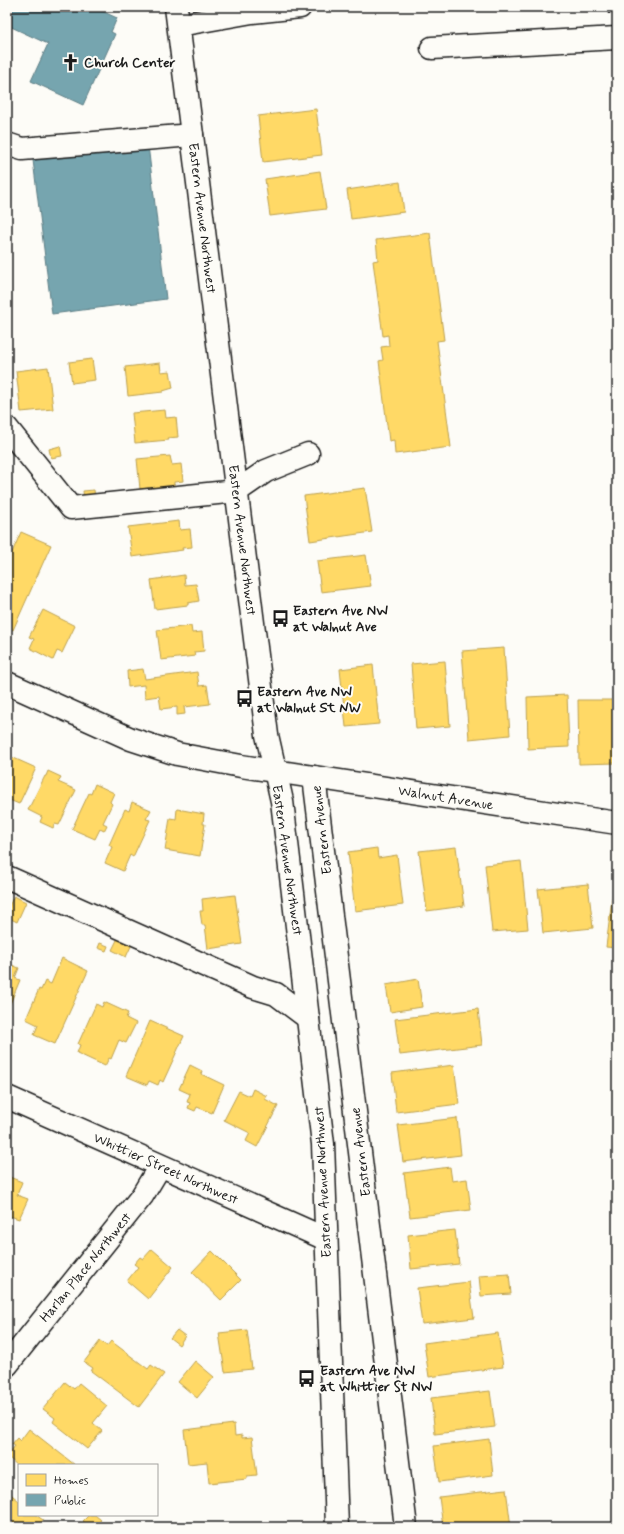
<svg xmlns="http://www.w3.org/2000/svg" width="624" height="1534" font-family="Mynerve,sans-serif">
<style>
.homes{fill:#ffd966;stroke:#bba050}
.public{fill:#76a5af;stroke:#5b7c83}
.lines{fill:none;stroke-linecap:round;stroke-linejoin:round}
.minor-casing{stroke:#1c1c1c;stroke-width:25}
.path{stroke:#1c1c1c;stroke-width:2.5;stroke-dasharray:4 3;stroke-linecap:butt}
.minor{stroke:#fdfcf7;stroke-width:22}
.labels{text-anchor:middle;stroke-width:4;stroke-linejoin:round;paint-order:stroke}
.poi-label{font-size:14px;font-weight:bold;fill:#1c1c1c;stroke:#fdfcf7;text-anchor:start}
.street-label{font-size:14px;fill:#1c1c1c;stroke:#fdfcf7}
</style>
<rect width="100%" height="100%" fill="#fdfcf7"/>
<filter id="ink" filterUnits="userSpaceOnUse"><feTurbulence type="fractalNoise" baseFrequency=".025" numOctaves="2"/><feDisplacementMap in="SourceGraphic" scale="8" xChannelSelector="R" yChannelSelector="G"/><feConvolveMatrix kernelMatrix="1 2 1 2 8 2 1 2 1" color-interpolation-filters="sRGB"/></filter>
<g filter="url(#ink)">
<g class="homes">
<path d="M316 109 322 155 263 162 258 116Z"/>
<path d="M320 171 326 209 270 216 265 179Z"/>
<path d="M400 182 404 212 351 219 347 190Z"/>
<path d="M617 221V250L613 251 611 222Z"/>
<path d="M430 233 444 340 437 341 451 447 395 454 394 440 389 441 379 361 383 360 381 347 389 346 388 335 383 336 373 261 378 260 376 240Z"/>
<path d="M92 359 95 380 72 383 69 362Z"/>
<path d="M160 363 161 372 170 371 173 388 163 391V392L128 396 125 367Z"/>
<path d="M48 367 53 409 21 412 16 371Z"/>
<path d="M165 410 166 418 176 417 178 437 168 438 169 440 135 443 132 413Z"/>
<path d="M60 446 62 456 51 458 49 449Z"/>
<path d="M170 456 172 465 181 464 183 481 174 482V486L157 488V492L149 493V488L140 489 137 459Z"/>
<path d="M365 488 372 532 310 541 304 496Z"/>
<path d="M94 490 95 498 84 499 83 491Z"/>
<path d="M179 521 180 530 190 529 192 547 182 548 183 550 132 557 128 527Z"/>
<path d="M21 532 51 545 13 630 7 627V564Z"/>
<path d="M366 555 371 586 321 592 317 561Z"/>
<path d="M184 575 185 585 196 584 199 601 188 603V605L155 609 151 580Z"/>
<path d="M43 610 75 626 62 653 57 651 53 660 30 648 34 639 29 637Z"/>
<path d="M191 626 192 633 202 632 204 651 194 652 195 656 161 660 157 630Z"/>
<path d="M504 648 510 735 469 739 462 651Z"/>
<path d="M445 661 450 726 416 729 411 664Z"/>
<path d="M373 665 379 724 346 727 340 669Z"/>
<path d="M143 669 145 679 197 672 199 686 207 685 210 704 184 707 185 714 177 715V707L161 709 159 696 145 698 144 685 128 687 127 671Z"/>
<path d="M567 695 569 747 528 749 527 697Z"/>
<path d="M578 700H615L616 763 579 764Z"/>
<path d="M7 755 36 768 19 804 7 799Z"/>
<path d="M48 771 61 777 58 782 76 790 59 825 55 824 53 828 40 822 42 817 28 810 45 776H46Z"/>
<path d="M95 784 114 793 110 802 112 804 103 823 107 825 104 831 100 829 95 839 72 829 89 793 91 794Z"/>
<path d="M132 802 151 810 146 819 150 820 133 857 130 855 123 871 105 863 112 847 109 845 125 809 129 811Z"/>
<path d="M177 809 204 814 203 824H205L200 856 165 850 170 818 176 819Z"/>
<path d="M456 847 464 906 427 911 419 851Z"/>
<path d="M377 848 378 858 397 855 403 905 355 911 348 852Z"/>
<path d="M521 861 528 929 492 932 485 865Z"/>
<path d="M588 884 593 928 543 933 538 889Z"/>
<path d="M613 891 617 892V948L606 947Z"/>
<path d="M235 895 242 944 208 949 205 925H202L200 911H203L202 899Z"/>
<path d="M14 896 26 902 17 922 7 917V910Z"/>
<path d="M118 938 132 944 126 957 112 950Z"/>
<path d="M100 943 108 946 106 951 98 948Z"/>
<path d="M62 958 88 971 55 1044 34 1035 38 1025 26 1019 39 989 41 990 45 981 51 984Z"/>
<path d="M7 963 19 968 15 978 20 980 7 1011Z"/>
<path d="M418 979 422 1007 390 1012 386 985Z"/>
<path d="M104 1002 128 1013 126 1018 136 1023 126 1043 119 1040 111 1059 109 1058 105 1066 77 1053 80 1045 78 1044 96 1004 102 1007Z"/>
<path d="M478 1009 482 1045 400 1055 395 1019Z"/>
<path d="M150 1021 184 1036 163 1082 160 1080 158 1085 149 1081 147 1085 126 1076Z"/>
<path d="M190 1065 202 1071 201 1074 224 1085 212 1113 197 1107 195 1111 188 1108 190 1103 187 1102 190 1094 179 1089Z"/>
<path d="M454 1065 459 1104 396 1112 392 1073Z"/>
<path d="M253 1089 267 1096 265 1099 278 1106 257 1147 246 1141 250 1133 224 1120 239 1091 250 1096Z"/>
<path d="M457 1118 461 1155 403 1162 398 1125Z"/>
<path d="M450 1167 452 1181 467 1179 471 1210 410 1217 404 1173Z"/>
<path d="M7 1176 22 1182 17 1195 28 1199 19 1219 7 1215Z"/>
<path d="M455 1230 459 1264 411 1269 408 1235Z"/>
<path d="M152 1249 173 1267 148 1299 127 1281 138 1267 134 1264 140 1257 143 1259Z"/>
<path d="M212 1251 241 1280 221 1300 192 1272Z"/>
<path d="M509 1274 511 1294 481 1296 479 1276Z"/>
<path d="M469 1282 474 1318 422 1324 417 1288Z"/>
<path d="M177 1330 185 1336 179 1345 170 1338Z"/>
<path d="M247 1330 252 1369 225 1372 219 1333Z"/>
<path d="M498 1333 503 1367 429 1377 424 1343Z"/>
<path d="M100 1341 107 1346 111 1341 148 1369 151 1365 164 1374 139 1407 91 1371 93 1368 84 1362Z"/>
<path d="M195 1361 214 1377 197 1398 178 1382Z"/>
<path d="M65 1382 74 1389 79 1383 107 1406 93 1423 102 1431 87 1449 53 1422 55 1418 43 1409Z"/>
<path d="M490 1391 495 1427 435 1434 431 1398Z"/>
<path d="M234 1424 235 1436 242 1435V1438L252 1437 257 1475 247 1476V1479L209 1483 207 1462 188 1464 184 1430Z"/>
<path d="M29 1429 75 1465H19V1467L7 1456 15 1446 12 1444 17 1438 20 1441Z"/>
<path d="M489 1439 493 1475 439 1482 434 1446Z"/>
<path d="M506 1489 511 1527H443L439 1497Z"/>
<path d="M7 1491 19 1501V1515H36L43 1520 37 1527H7Z"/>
<path d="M89 1515H95L101 1520 94 1527H89L83 1521Z"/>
</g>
<g class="public">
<path d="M7 7H93L117 18 111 32 115 34 83 105 31 81 48 44 7 25Z"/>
<path d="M148 145 166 299 52 314 33 160Z"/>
</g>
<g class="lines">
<defs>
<g id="minor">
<path d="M176 7 267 735 282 801 323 1144 337 1527"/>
<path d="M179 25 252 12 300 7"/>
<path d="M432 48 617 38"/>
<path d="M7 144 22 149 192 135"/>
<path d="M7 428 71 508 237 491 266 471 308 454"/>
<path d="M7 683 131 739 177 754 241 766 617 823"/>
<path d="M314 777 406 1527"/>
<path d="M7 877 253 987 276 994 308 1018"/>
<path d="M7 1097 326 1239"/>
<path d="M7 1365 142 1196 160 1166"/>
</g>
</defs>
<use href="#minor" class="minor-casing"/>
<path class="path" d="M609 14V7"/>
<use href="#minor" class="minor"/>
</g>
</g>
<defs>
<symbol id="church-bare" viewBox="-9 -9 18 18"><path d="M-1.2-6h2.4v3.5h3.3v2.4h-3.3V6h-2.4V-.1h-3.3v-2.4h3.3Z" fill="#1c1c1c" stroke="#fdfcf7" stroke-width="2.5" paint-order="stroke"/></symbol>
<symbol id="bus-bare" viewBox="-9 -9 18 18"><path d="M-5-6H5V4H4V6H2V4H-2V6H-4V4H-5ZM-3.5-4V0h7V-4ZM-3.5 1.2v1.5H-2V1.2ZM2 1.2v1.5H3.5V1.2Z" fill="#1c1c1c" stroke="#fdfcf7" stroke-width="2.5" paint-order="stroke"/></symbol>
</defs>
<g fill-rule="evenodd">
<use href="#church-bare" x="58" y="50" width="25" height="25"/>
<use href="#bus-bare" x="268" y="606" width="25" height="25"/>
<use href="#bus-bare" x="232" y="686" width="25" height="25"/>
<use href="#bus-bare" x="294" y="1366" width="25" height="25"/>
</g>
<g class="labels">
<g class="poi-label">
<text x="84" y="67">Church Center</text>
<text x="293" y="615">Eastern Ave NW<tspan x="293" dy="16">at Walnut Ave</tspan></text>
<text x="257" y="696">Eastern Ave NW<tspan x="257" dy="16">at Walnut St NW</tspan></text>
<text x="320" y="1375">Eastern Ave NW<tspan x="320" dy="16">at Whittier St NW</tspan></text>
</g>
<g class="street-label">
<text transform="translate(203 218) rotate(83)" y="5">Eastern Avenue Northwest</text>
<text transform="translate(243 540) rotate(83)" y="5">Eastern Avenue Northwest</text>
<text transform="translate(446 797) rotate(9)" y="5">Walnut Avenue</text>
<text transform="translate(321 830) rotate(-97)" y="5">Eastern Avenue</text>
<text transform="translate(288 860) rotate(82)" y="5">Eastern Avenue Northwest</text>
<text transform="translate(360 1152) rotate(-97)" y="5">Eastern Avenue</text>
<text transform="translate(166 1168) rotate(24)" y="5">Whittier Street Northwest</text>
<text transform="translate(322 1182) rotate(-93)" y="5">Eastern Avenue Northwest</text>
<text transform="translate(85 1267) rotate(-51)" y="5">Harlan Place Northwest</text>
</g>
</g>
<rect width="624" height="1534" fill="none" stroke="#fdfcf7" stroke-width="24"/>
<rect x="12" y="12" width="600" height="1510" fill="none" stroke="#1c1c1c" stroke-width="1.5" filter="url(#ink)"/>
<rect x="18" y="1464" width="140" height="52" fill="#fdfcf7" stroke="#a3a29f"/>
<rect x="26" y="1474" width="20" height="12" fill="#ffd966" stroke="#a3a29f"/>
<text x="54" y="1484" font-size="12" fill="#1c1c1c">Homes</text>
<rect x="26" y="1494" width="20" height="12" fill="#76a5af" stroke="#a3a29f"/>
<text x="54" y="1504" font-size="12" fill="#1c1c1c">Public</text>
</svg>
